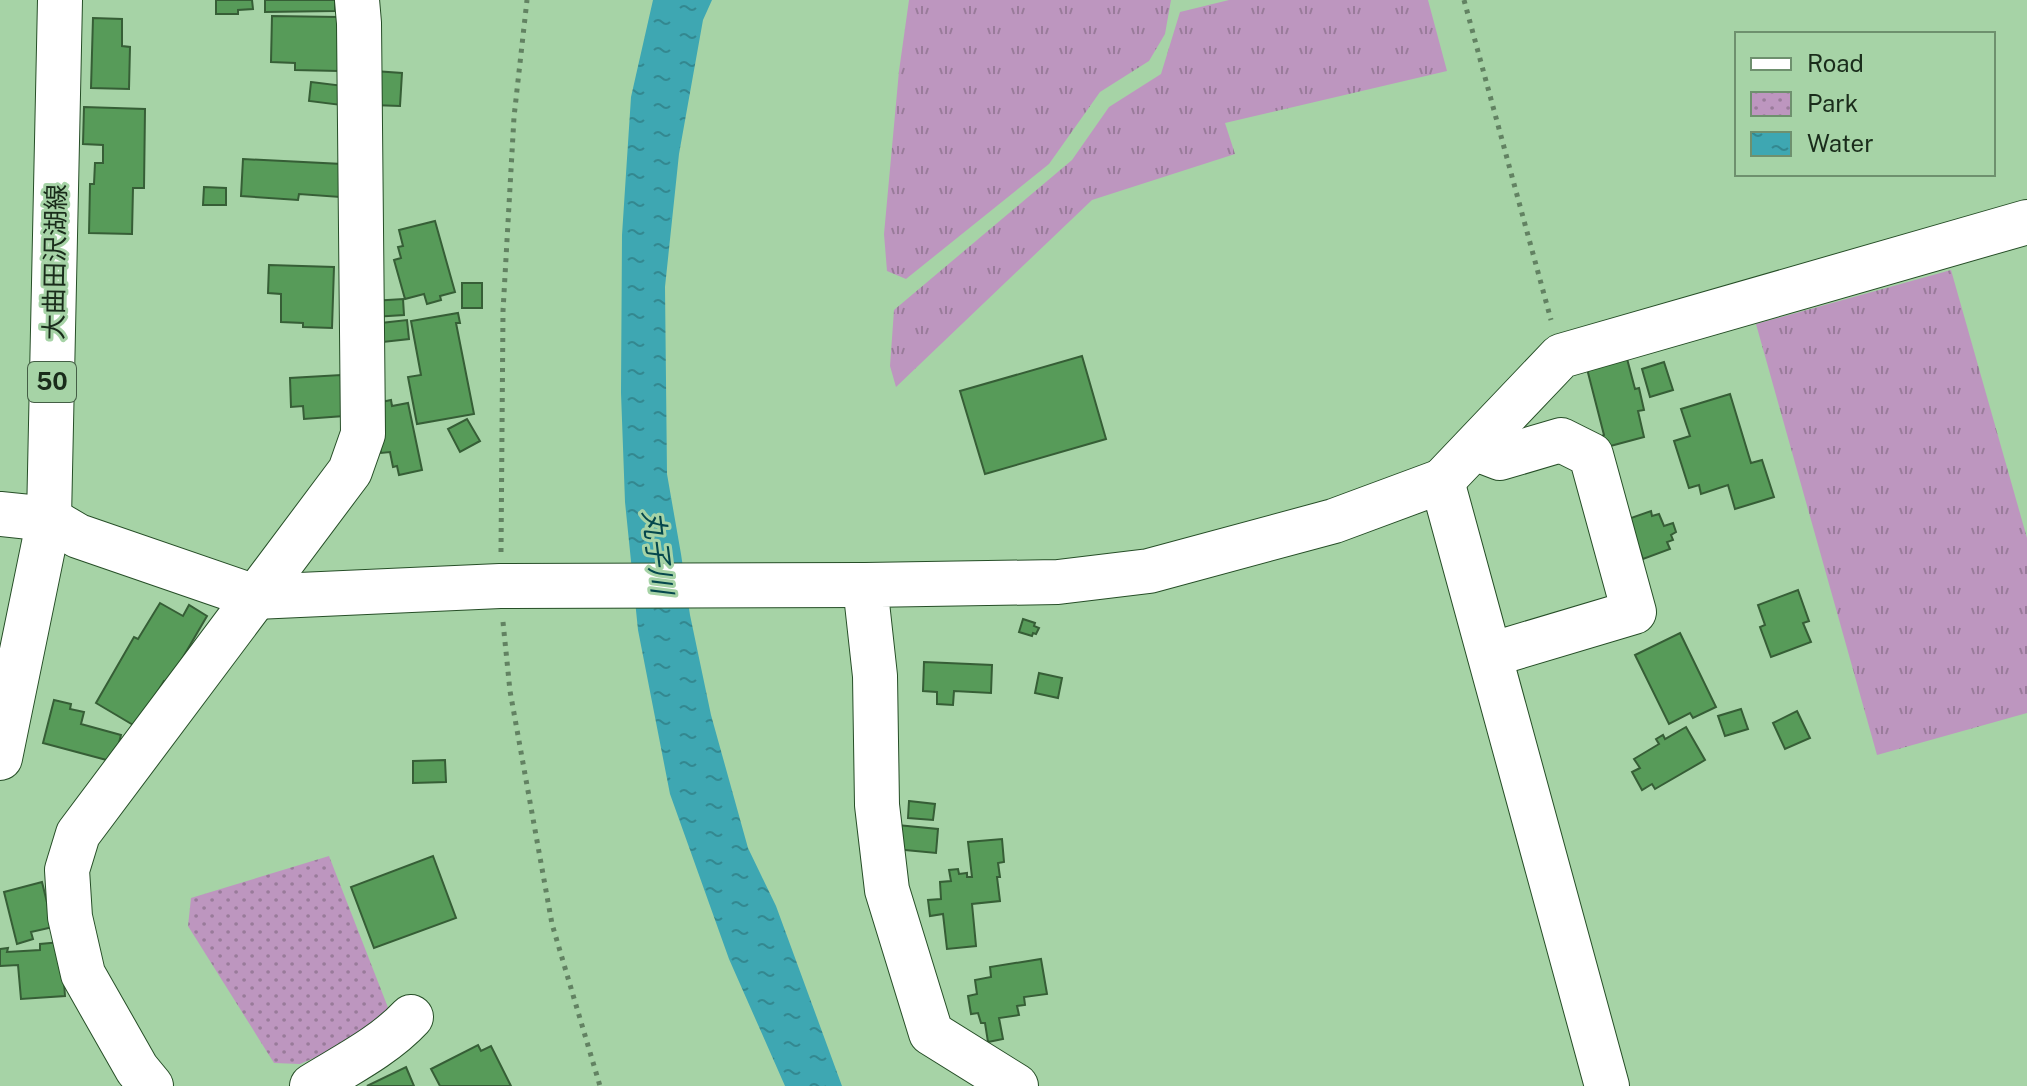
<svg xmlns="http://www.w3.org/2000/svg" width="2027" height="1086" font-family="'Public Sans','Noto Sans JP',sans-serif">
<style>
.grass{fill:url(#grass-tufts)}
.park{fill:url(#park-dots)}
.water{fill:url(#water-ripples)}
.building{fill:#579b59;stroke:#365e36;stroke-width:2}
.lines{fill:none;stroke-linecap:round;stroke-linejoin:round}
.minor-casing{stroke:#264e27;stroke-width:46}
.major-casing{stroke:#264e27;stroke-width:46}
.path{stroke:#628262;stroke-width:5;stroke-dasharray:4 6;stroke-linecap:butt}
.minor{stroke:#fff;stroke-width:44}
.major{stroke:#fff;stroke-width:44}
.labels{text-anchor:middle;stroke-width:6;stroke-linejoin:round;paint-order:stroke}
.shield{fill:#a6d3a6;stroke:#445e45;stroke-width:2}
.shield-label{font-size:24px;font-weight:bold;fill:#1a2c1b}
.street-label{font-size:26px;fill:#1a2c1b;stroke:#a6d3a6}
.water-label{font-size:28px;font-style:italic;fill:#05474d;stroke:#a6d3a6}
</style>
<defs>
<pattern id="grass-tufts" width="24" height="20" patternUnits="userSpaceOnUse" patternTransform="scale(2)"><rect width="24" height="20" fill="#bd96bf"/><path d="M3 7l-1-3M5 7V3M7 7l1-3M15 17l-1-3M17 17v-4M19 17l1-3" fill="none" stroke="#997b9a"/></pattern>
<pattern id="park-dots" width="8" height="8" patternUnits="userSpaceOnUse" patternTransform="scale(2)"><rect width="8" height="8" fill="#bd96bf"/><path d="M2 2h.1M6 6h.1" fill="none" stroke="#997b9a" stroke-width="1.8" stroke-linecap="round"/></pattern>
<pattern id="water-ripples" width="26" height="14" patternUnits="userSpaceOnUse" patternTransform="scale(2)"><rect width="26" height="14" fill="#3ea7b2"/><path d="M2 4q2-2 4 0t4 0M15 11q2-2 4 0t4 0" fill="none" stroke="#338890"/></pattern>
</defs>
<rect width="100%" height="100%" fill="#a6d3a6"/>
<g class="grass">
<path d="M909 0H1171L1165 34 1149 61 1100 92 1049 164 906 279 887 271 884 234 899 71Z"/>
<path d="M1229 0H1428L1447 71 1225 123 1235 154 1092 200 896 387 890 366 894 310 1072 160 1109 107 1161 74 1180 12Z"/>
<path d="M1951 270 2027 538V713L1877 755 1756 324Z"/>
</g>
<path class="park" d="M329 856 394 1023 300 1064 274 1063 188 926 191 898Z"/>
<path class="water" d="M653 0H712L703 20 679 154 665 287 667 474 681 554 690 615 711 715 748 848 776 906 842 1086H785L729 959 670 794 638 630 625 502 621 393 622 235 631 97Z"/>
<g class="building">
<path d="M216 0H252L253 9 238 10V14H216Z"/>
<path d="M265 0H335V11L265 12Z"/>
<path d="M272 16 339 17 338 71 295 70V63L271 62Z"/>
<path d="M93 18 122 19V46L130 47 129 89 91 88Z"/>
<path d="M374 71 402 73 400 106 372 105Z"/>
<path d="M311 82 344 86 341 105 309 101Z"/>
<path d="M84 107 145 109 144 188H133L132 234 89 233 90 184H94L95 163H103V145L83 144Z"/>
<path d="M243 159 342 164 340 197 299 194 298 200 241 196Z"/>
<path d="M204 187 226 188V205H203Z"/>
<path d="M435 221 455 292 440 296 441 300 427 304 424 294 405 299 394 260 401 258 398 247 403 246 399 230Z"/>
<path d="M269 265 334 267 332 328 303 327V323L281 322V294L268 293Z"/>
<rect x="462" y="283" width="20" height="25"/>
<path d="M403 299 404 315 373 317 372 301Z"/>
<path d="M458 313 460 323H456L474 414 417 424 408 377 421 375 411 321Z"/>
<path d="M407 320 409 339 374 343 372 324Z"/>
<path d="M1625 351 1635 389 1639 388 1644 410 1638 411 1644 437 1603 448 1600 437 1604 435 1585 361Z"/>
<path d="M1082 356 1106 439 985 474 960 391Z"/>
<path d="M1664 362 1673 390 1650 397 1642 369Z"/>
<path d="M341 375 344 416 304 419 303 406 291 407 290 378Z"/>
<path d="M1730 394 1751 463 1762 460 1774 497 1735 509 1728 485 1701 494 1699 485 1689 488 1674 441 1690 436 1681 409Z"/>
<path d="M391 400 392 406 408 403 422 470 399 475 397 466 393 467 390 452 381 453 372 409 377 403Z"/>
<path d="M467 419 480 441 460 452 448 429Z"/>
<path d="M1651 511 1652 516 1659 514 1664 526 1673 523 1676 532 1671 535 1673 540 1667 542 1670 549 1643 559 1628 519Z"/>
<path d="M1798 590 1809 621 1803 623 1811 642 1771 657 1760 627 1765 625 1758 605Z"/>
<path d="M160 603 183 616 189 605 207 616 168 683 164 681 153 699 145 732 96 703 134 637 138 639Z"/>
<path d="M1023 619 1035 623 1034 626 1039 628 1036 634 1033 633 1032 636 1019 632Z"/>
<path d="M1680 633 1716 707 1693 718 1690 713 1669 724 1635 655Z"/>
<path d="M924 662 992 665 991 693 954 691 953 705 937 704V692L923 691Z"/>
<path d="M1039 673 1062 678 1058 698 1035 693Z"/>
<path d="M54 700 71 704 70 709 84 712 81 724 121 735 114 762 43 743Z"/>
<path d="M1741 709 1748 729 1725 736 1718 716Z"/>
<path d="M1797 711 1810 738 1785 749 1773 723Z"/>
<path d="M1686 727 1705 760 1655 789 1652 784 1642 790 1632 772 1640 768 1634 759 1659 744 1656 739 1663 735 1665 739Z"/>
<path d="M445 760 446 782 413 783V761Z"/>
<path d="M909 801 935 804 933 820 908 818Z"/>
<path d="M897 825 938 829 936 853 895 849Z"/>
<path d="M1002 839 1004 862 998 863 1000 877H997L1000 901 972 904 976 946 947 949 943 914 930 916 928 900 941 899 940 882 951 881 949 870 958 869 959 874 967 873V877H972L968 842Z"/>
<path d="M433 856 456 918 374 948 351 887Z"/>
<path d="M42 882 53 927 31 932 33 939 17 944 4 892Z"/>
<path d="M61 942 65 996 21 999 18 965 0 966V949L8 948 7 952 40 950V944Z"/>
<path d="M1041 959 1047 994 1024 997 1025 1005 1017 1006 1019 1015 999 1018 1003 1039 988 1042 985 1023H981L978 1013 971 1014 968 996 977 994 975 980 991 977 990 967Z"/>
<path d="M478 1045 481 1051 491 1046 511 1086H440L431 1069Z"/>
<path d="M406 1067 414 1086H367Z"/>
</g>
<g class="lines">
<defs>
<g id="minor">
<path d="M1474 448 1500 458 1561 440 1591 455 1634 612 1490 655"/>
<path d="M1442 481 1561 356 2027 222"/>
<path d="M0 514 49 519 78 536 255 597 500 586 865 585"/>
<path d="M151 1086 137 1069 83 974 70 917 67 870 78 834 350 471 363 434 359 23 357 0"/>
<path d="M312 1086C346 1065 384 1046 411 1017"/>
<path d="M1016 1086 931 1033 887 890 877 805 875 676 865 585 1058 582 1149 571 1334 521 1442 481 1607 1086"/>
</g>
<path id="major" d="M0 758 49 519 60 0"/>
</defs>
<use href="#minor" class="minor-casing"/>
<use href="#major" class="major-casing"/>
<g class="path">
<path d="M1464 0 1551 320"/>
<path d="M501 552 503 311 514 117 527 0"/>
<path d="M503 622 510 691 552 924 600 1086"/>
</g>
<use href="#minor" class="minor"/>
<use href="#major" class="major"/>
</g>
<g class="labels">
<rect class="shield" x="28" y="362" width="48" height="40" rx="6"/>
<g class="shield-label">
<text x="52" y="390">50</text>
</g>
<g class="street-label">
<text transform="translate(55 262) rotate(-89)" y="9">大曲田沢湖線</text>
</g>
<g class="water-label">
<text transform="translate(658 552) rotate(83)" y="10">丸子川</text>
</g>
</g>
<rect x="1735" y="32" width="260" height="144" fill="#a6d3a6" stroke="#6e906e" stroke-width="2"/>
<rect x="1751" y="58" width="40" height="12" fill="#ffffff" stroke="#6e906e" stroke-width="2"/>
<text x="1807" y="72" font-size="24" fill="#1a2c1b">Road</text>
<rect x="1751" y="92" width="40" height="24" fill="url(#park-dots)" stroke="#6e906e" stroke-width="2"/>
<text x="1807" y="112" font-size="24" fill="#1a2c1b">Park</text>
<rect x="1751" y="132" width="40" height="24" fill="url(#water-ripples)" stroke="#6e906e" stroke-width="2"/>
<text x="1807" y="152" font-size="24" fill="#1a2c1b">Water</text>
</svg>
